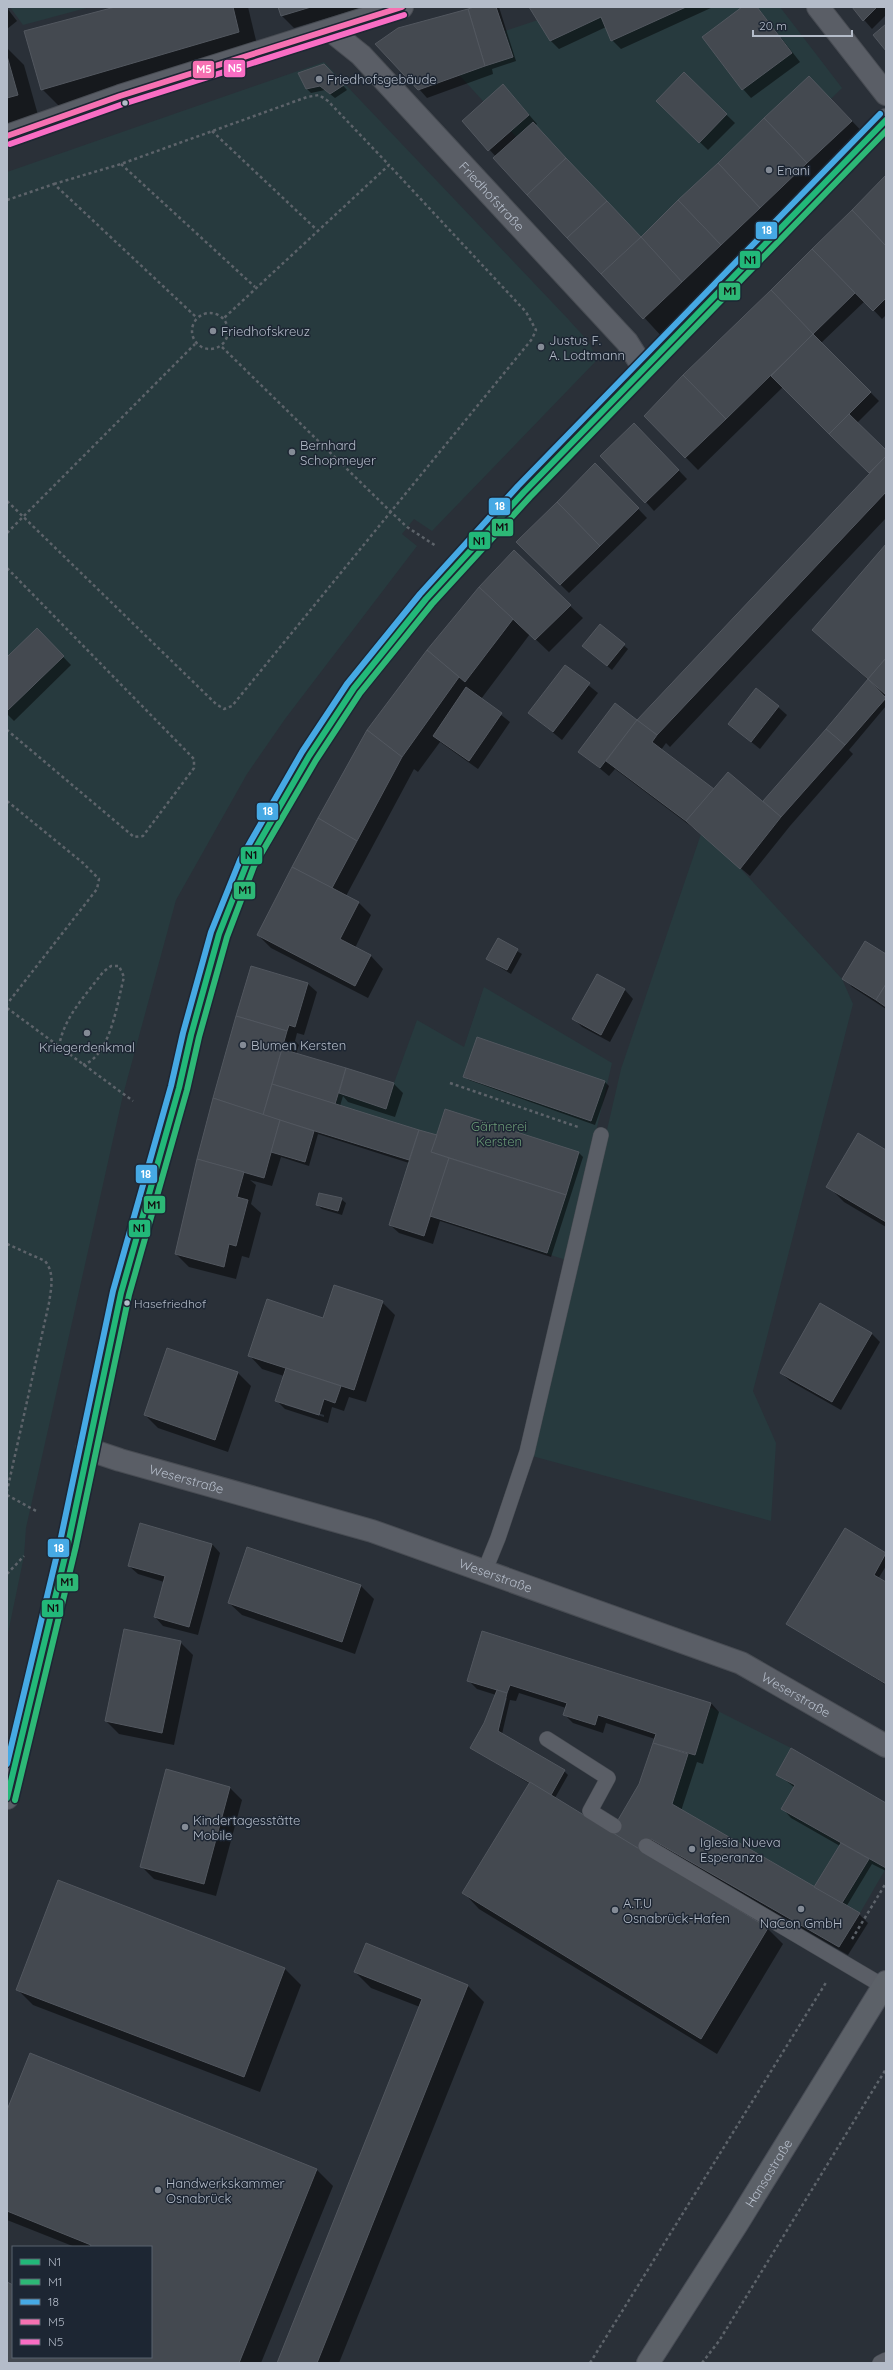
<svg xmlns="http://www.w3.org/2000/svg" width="893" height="2370" font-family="Quicksand,sans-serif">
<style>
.green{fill:#273a3e}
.shadow{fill:#0007;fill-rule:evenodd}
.building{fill:#444950;stroke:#52575f}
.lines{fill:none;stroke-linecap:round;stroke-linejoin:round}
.service-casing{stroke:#484c53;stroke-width:16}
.minor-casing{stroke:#484c53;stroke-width:24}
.tertiary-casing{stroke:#484c53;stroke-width:24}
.primary-casing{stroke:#484c55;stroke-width:24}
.path{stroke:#5d636a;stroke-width:2.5;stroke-dasharray:3 3;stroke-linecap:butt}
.service{stroke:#5a5e66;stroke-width:15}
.minor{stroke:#5a5e66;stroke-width:22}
.tertiary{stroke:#5a5e66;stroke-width:22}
.primary{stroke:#5c6168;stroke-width:22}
.bus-1-casing{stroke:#1d2633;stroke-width:9}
.bus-2-casing{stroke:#1d2633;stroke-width:9}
.bus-3-casing{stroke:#1d2633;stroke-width:9}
.bus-4-casing{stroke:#1d2633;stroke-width:9}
.bus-5-casing{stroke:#1d2633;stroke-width:9}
.bus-1{stroke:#22b879;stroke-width:6}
.bus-2{stroke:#2db876;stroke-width:6}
.bus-3{stroke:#46a9e4;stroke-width:6}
.bus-4{stroke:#f671b2;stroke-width:6}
.bus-5{stroke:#f96dc4;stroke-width:6}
.poi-dot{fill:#848b96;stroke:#1d2633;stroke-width:1.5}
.bus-dot{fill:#b4bcc9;stroke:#1d2633;stroke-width:1.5}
.labels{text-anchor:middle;stroke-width:3;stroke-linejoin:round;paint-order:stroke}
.bus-label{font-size:12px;fill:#b4bcc9;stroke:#1d2633;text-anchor:start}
.poi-label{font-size:13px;fill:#b4bcc9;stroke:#1d2633;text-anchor:start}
.street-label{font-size:13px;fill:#b4bcc9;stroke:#1d2633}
.park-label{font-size:13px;fill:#6b9a76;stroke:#1d2633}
.line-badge{stroke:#1d2633;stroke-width:1.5}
.badge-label{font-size:11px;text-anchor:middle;font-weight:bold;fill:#fff}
.pale-badge-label{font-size:11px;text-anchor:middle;font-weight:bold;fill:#111}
</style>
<rect width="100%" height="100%" fill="#2a3038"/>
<g class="green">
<path d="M10 7H90L23 25Z"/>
<path d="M577 7H780L842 88 647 280 439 53Z"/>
<path d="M324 62 569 320C580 333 594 344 596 361L432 531 414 519 402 534 417 546 285 719 247 774 176 900 123 1095 26 1528 24 1556 7 1638V172Z"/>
<path d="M701 834 741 869 842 979 853 1004 753 1391 776 1443 771 1521 532 1456 621 1069Z"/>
<path d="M484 987 612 1063 566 1260 430 1216 424 1236 389 1225 409 1160 327 1135 346 1068 394 1083 417 1020 464 1047Z"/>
<path d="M710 1707 791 1748 777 1774 795 1785 781 1809 841 1843 814 1887 672 1804 688 1754 695 1755Z"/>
<path d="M869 1859 886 1868 860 1913 843 1903Z"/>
</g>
<g class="shadow">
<path d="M119 7H248L259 53 63 110 42 89Z"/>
<path d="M279 7H364L294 28 282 16Z"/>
<path d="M478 7H499L516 61 492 69 493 74 427 98 419 89Z"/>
<path d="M530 7H713L621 49 612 40 606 27 559 49 550 40Z"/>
<path d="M744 7H757L800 62 751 98 743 89Z"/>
<path d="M853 7H886V15L872 29Z"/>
<path d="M7 8 17 21 7 29Z"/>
<path d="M7 48 24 65 38 115 7 124Z"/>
<path d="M324 65 347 90 335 98 325 90 311 93 307 89Z"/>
<path d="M684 74 735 123 708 150 658 101Z"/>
<path d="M511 94 537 124 535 126 641 238 830 98 872 142 664 339 463 121Z"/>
<path d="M886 177V315L882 319 865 301 821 343 879 401 857 423 886 452V518L670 747 666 743 661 750 714 790 764 803 868 680 813 630 886 546V706L849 750 853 754 790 826 750 876 696 830 615 769 609 776 580 752 615 705 640 724 870 474 783 387 698 470 645 416Z"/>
<path d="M643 433 687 479 654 511 646 502Z"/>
<path d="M604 473 647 518 569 593 517 542Z"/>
<path d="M479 589 570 606 583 618 549 652 530 634 481 699 510 722 478 769 440 742 418 772 414 769 346 896 359 903 371 915 355 948 371 956 383 969 368 998 271 948 258 935 368 731 428 650Z"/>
<path d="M600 626 628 649 612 670 588 650Z"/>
<path d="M37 630 71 665 14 721 7 714V659Z"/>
<path d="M565 666 598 693 562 740 529 713Z"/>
<path d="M778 707 787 715 760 749 729 724Z"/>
<path d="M498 940 522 954 511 974 487 959Z"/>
<path d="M886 955V1009L852 987 844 978Z"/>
<path d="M252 967 308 984 317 992 304 1035 297 1033 295 1041 299 1045 296 1054 394 1084 403 1093 395 1117 348 1102 343 1096 340 1106 437 1137 446 1110 579 1153 583 1157 551 1257 440 1221 433 1244 399 1233 390 1225 409 1163 318 1134 309 1166 281 1157 272 1186 250 1180 256 1185 251 1204 261 1213 249 1258 242 1256 236 1279 189 1267 176 1254ZM432 1146 434 1147 431 1157H429Z"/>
<path d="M597 975 625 990 633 999 610 1042 582 1027 574 1019Z"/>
<path d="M478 1038 605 1082 609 1086 595 1125 469 1080 464 1076Z"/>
<path d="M886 1151V1227L844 1202 828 1186Z"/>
<path d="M341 1199 346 1203 342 1215 322 1209 317 1205Z"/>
<path d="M382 1302 395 1315 366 1402 349 1397 344 1411 332 1407 328 1423 285 1409 276 1400 284 1376 262 1369 250 1356 324 1319ZM285 1403 324 1415V1417L285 1405Z"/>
<path d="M871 1333 880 1342 841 1410 790 1381 781 1373Z"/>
<path d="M168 1349 238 1373 251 1386 228 1452 158 1428 145 1415Z"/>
<path d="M845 1529 886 1554V1566L878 1579 886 1583V1685L788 1624Z"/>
<path d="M212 1544 220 1553 198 1635 163 1626 155 1617 164 1582 138 1574 129 1566Z"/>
<path d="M248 1548 361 1586 374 1599 355 1654 242 1615 229 1603Z"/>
<path d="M180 1642 193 1655 174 1745 119 1734 106 1721Z"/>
<path d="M468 1680 711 1703 719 1712 703 1764 697 1762 681 1811 818 1890 840 1846 791 1818 783 1809 795 1788 778 1774 886 1804V1871L872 1864 846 1907 859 1914 868 1923 848 1955 660 1846 653 1858 767 1928 783 1944 717 2054 479 1909 464 1893 530 1784 471 1748 485 1724 496 1695 477 1689ZM519 1693 566 1708 564 1714 573 1723 603 1733 606 1723 655 1739 640 1785 616 1835 555 1798 568 1775 564 1771 502 1734 510 1700 516 1701ZM505 1698H507L497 1736 495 1735Z"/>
<path d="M229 1787 242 1800 216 1896 154 1879 141 1866Z"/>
<path d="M366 1945 468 1986 484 2002 339 2363H278L420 2007 371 1988 355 1972Z"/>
<path d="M285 1969 301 1985 260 2092 33 2005 17 1989Z"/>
<path d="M30 2054 317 2170 333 2186 261 2363H7V2283L13 2286V2357H151V2247H75L7 2220V2113Z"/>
</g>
<g class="building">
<path d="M115 7H233L239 32 41 90 24 31Z"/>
<path d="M278 7H311L281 16Z"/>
<path d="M474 7H496L513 57 485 66 468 9Z"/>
<path d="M529 7H686L611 41 601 17 550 41Z"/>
<path d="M742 7H757L792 53 742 90 702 37Z"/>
<path d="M852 7H877L863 21Z"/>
<path d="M468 9 485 66 418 90 375 44 398 28Z"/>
<path d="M886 24V51L873 35Z"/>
<path d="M7 56 18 95 7 98Z"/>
<path d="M324 64 344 85 330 94 320 86 306 89 298 73Z"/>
<path d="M684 72 727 114 699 143 656 101Z"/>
<path d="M809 76 852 121 807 163 764 118Z"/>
<path d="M503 84 529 115 488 151 462 121Z"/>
<path d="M764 118 807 163 760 208 718 163Z"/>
<path d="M533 122 566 158 527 195 493 158Z"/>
<path d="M566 158 607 201 567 238 527 195Z"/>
<path d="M718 163 760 208 721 245 678 200Z"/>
<path d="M886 175V246L852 210Z"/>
<path d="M678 200 721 245 682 282 641 237Z"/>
<path d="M607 201 641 237 601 274 567 238Z"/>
<path d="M852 210 886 246V298L873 311 812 249Z"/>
<path d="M641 237 682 282 643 319 601 274Z"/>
<path d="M812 249 855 293 813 334 771 290Z"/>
<path d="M771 290 813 334 726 419 683 375Z"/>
<path d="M813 334 871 392 829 434 771 376Z"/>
<path d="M683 375 726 419 685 458 644 416Z"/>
<path d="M849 414 886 450V456L869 473 829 434Z"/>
<path d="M634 423 679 470 645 503 600 456Z"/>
<path d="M886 456V492L657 735 637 720Z"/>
<path d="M595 463 639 508 600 546 557 502Z"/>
<path d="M557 502 600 546 560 585 516 542Z"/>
<path d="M886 544V658L868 679 812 630Z"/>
<path d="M514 550 571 605 535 640 479 587Z"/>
<path d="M479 587 513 619 465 682 427 650Z"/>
<path d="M600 624 625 644 607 666 582 646Z"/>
<path d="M37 628 64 656 7 711V657Z"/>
<path d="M427 650 459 677 402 757 367 730Z"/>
<path d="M886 658V695L868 679Z"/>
<path d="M565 665 590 683 553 732 528 713Z"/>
<path d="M868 679 886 698 845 745 826 729Z"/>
<path d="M466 687 502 713 469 761 433 736Z"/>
<path d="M756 688 779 706 751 742 728 724Z"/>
<path d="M615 703 637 720 600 768 578 752Z"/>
<path d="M637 720 657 735 652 742 714 789 686 821 606 761Z"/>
<path d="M826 729 845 745 781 817 763 801Z"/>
<path d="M367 730 402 757 357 841 318 818Z"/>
<path d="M728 772 781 817 740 869 686 821Z"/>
<path d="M318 818 357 841 332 888 292 867Z"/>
<path d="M292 867 359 902 340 939 371 955 355 986 257 935Z"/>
<path d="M498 938 518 949 507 970 486 959Z"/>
<path d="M865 941 886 954V984L876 1000 842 979Z"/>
<path d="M251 966 308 983 295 1027 289 1025 287 1031 236 1016Z"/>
<path d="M597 974 625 989 601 1035 572 1019Z"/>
<path d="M886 984V1007L876 1000Z"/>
<path d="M236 1016 287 1031 263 1115 213 1098Z"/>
<path d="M477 1037 605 1081 591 1121 463 1077Z"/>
<path d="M282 1049 346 1068 335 1104 272 1084Z"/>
<path d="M346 1068 394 1083 386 1109 339 1093Z"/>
<path d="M272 1084 419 1130 409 1160 263 1115Z"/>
<path d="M213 1098 280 1120 264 1178 197 1159Z"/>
<path d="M445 1109 579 1152 566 1195 431 1152Z"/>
<path d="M280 1120 314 1131 305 1162 271 1152Z"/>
<path d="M419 1130 437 1135 431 1152 449 1158 424 1236 389 1225Z"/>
<path d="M858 1133 886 1150V1222L826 1187Z"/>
<path d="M449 1158 566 1195 547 1253 430 1216Z"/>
<path d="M197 1159 244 1172 237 1197 248 1200 236 1246 229 1244 224 1267 175 1254Z"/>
<path d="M319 1193 342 1198 338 1211 316 1205Z"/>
<path d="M334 1285 383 1301 354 1390 248 1356 267 1299 323 1318Z"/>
<path d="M820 1303 872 1333 832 1402 780 1373Z"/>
<path d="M167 1348 238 1372 215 1440 144 1415Z"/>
<path d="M286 1368 341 1386 335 1403 324 1399 319 1415 275 1401Z"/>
<path d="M140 1523 212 1544 189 1627 154 1617 165 1576 128 1566Z"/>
<path d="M845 1528 886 1553 874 1575 886 1582V1684L786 1624Z"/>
<path d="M247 1547 361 1585 342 1642 228 1603Z"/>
<path d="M124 1629 181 1641 162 1733 105 1721Z"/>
<path d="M482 1631 711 1703 695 1755 653 1743 656 1734 598 1715 595 1725 563 1715 567 1703 510 1685 507 1693 467 1681Z"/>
<path d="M497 1690 507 1693 498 1731 565 1770 551 1795 470 1748 484 1723Z"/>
<path d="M653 1743 688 1754 672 1804 860 1913 839 1947 651 1839 643 1851 611 1832 639 1784Z"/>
<path d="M791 1748 886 1803V1868L781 1809 795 1785 776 1775Z"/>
<path d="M166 1769 230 1787 204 1884 140 1867Z"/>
<path d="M530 1782 768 1928 701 2039 462 1893Z"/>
<path d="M841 1843 869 1859 842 1903 814 1887Z"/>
<path d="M58 1880 285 1968 244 2077 16 1990Z"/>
<path d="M366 1943 468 1985 317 2363H277L422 1999 354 1972Z"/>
<path d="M30 2053 317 2169 239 2363H7V2282L13 2285V2357H151V2247H90L91 2245 7 2211V2110Z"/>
</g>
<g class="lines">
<defs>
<g id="service">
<path d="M485 1570 498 1538 527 1452 601 1135"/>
<path d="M547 1739 608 1778 590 1811 614 1826"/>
<path d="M646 1846 883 1986"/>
<path d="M880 2363 886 2360"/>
</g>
<g id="minor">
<path d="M818 7 886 94"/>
<path id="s1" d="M331 31 361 55 627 342 644 369"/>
<path id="s2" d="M87 1449 120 1460 372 1531 741 1663 886 1746"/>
<path d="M7 1798 68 1544 121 1293 179 1088 191 1035 219 934 247 863 309 756 354 688 426 599 524 492 886 120"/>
</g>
<path id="tertiary" d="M7 136 120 96 402 7"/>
<g id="primary">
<path id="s3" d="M648 2363 737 2224 886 1982"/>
</g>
</defs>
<use href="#service" class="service-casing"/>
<use href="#minor" class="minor-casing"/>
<use href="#tertiary" class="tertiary-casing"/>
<use href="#primary" class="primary-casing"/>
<g class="path">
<path d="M212 131 317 230"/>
<path d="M121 164 255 287"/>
<path d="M54 184 121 164 307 97 319 95 328 101 389 165"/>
<path d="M7 200 54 184 196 317"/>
<circle cx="210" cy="331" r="18"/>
<path d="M222 347 390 511 407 527 436 546"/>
<path d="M7 501 216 704 224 709 232 706 532 339 536 330 526 312 389 165 224 318"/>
<path d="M7 533 195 344"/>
<path d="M7 568 194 759V768L143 836 134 837 7 730"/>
<path d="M7 801 83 863 99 879 97 889 7 1004"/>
<path d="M7 1008 133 1101"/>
<path d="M59 1047C63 1018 86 995 103 972L111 966H119L124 977C117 1003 111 1055 83 1065"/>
<path d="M450 1083 578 1127"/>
<path d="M7 1244 45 1261C55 1273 51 1289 49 1303L7 1491"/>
<path d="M7 1495 38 1512"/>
<path d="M7 1574 24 1556"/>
<path d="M852 1939 886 1883"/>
<path d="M590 2363 827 1981"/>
<path d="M702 2363 719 2341 886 2069"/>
</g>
<use href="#service" class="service"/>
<use href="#minor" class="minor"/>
<use href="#tertiary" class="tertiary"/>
<use href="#primary" class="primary"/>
<defs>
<path id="bus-1" d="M7 1798 68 1544 121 1293 179 1088 191 1035 219 934 247 863 309 756 354 688 426 599 524 492 886 120"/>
<path id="bus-2" d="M15 1800 76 1546 129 1295 187 1090 199 1037 227 937 254 866 316 760 360 693 432 604 530 497 886 131"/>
<path id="bus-3" d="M7 1764 60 1542 113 1291 171 1086 183 1033 211 932 240 860 302 752 347 684 420 594 518 486 880 114"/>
<path id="bus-4" d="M7 136 120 96 402 7"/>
<path id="bus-5" d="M10 144 123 104 404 15"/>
</defs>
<use href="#bus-1" class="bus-1-casing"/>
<use href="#bus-2" class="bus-2-casing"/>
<use href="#bus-3" class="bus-3-casing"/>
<use href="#bus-4" class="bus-4-casing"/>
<use href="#bus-5" class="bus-5-casing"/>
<use href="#bus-1" class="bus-1"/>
<use href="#bus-2" class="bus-2"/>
<use href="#bus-3" class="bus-3"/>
<use href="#bus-4" class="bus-4"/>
<use href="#bus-5" class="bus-5"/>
</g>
<g class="poi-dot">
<circle cx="319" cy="79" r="4"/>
<circle cx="769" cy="170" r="4"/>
<circle cx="213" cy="331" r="4"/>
<circle cx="541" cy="347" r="4"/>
<circle cx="292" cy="452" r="4"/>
<circle cx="87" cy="1033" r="4"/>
<circle cx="243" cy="1045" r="4"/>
<circle cx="185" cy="1827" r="4"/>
<circle cx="692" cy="1849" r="4"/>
<circle cx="801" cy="1909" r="4"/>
<circle cx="615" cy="1910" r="4"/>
<circle cx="158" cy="2190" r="4"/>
</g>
<g class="bus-dot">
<circle cx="125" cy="103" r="3.5"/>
<circle cx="127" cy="1303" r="3.5"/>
</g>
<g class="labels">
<g class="bus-label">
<text x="134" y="1308">Hasefriedhof</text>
</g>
<g class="poi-label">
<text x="327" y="84">Friedhofsgebäude</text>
<text x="777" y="175">Enani</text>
<text x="221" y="336">Friedhofskreuz</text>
<text x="549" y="345">Justus F.<tspan x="549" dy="15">A. Lodtmann</tspan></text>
<text x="300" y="450">Bernhard<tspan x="300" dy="15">Schopmeyer</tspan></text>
<text x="251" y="1050">Blumen Kersten</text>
<text x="87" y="1052" text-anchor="middle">Kriegerdenkmal</text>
<text x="193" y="1825">Kindertagesstätte<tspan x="193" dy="15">Mobile</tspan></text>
<text x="700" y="1847">Iglesia Nueva<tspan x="700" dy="15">Esperanza</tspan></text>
<text x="623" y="1908">A.T.U<tspan x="623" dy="15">Osnabrück-Hafen</tspan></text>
<text x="801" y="1928" text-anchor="middle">NaCon GmbH</text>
<text x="166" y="2188">Handwerkskammer<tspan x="166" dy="15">Osnabrück</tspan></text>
</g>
<g class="street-label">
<text dy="5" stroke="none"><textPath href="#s1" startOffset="231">Friedhofstraße</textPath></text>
<text dy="5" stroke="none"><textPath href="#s2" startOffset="104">Weserstraße</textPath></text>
<text dy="5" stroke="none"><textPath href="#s2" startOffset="428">Weserstraße</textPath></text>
<text dy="5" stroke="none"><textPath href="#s2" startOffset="752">Weserstraße</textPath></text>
<text dy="5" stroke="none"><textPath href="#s3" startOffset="225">Hansastraße</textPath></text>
</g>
<g class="park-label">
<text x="499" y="1131">Gärtnerei<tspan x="499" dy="15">Kersten</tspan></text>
</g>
</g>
<g class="line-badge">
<rect x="223" y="59" width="23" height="19" rx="4" fill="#f96dc4"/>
<rect x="192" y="60" width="23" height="19" rx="4" fill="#f671b2"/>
<rect x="755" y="221" width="23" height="19" rx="4" fill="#46a9e4"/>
<rect x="739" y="250" width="22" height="19" rx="4" fill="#22b879"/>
<rect x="718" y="282" width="23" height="19" rx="4" fill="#2db876"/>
<rect x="488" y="497" width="23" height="19" rx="4" fill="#46a9e4"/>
<rect x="491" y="518" width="23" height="19" rx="4" fill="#2db876"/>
<rect x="468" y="531" width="23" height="19" rx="4" fill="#22b879"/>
<rect x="256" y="802" width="23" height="19" rx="4" fill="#46a9e4"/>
<rect x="240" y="846" width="23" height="19" rx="4" fill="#22b879"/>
<rect x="233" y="881" width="23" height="19" rx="4" fill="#2db876"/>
<rect x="135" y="1164" width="23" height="20" rx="4" fill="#46a9e4"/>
<rect x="143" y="1195" width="23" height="19" rx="4" fill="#2db876"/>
<rect x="128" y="1219" width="23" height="19" rx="4" fill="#22b879"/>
<rect x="47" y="1538" width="23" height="20" rx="4" fill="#46a9e4"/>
<rect x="56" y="1573" width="23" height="19" rx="4" fill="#2db876"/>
<rect x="41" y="1599" width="23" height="19" rx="4" fill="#22b879"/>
</g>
<g class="badge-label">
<text x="235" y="72">N5</text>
<text x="204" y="73">M5</text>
<text x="767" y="234">18</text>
<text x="500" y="510">18</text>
<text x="268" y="815">18</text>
<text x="146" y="1178">18</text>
<text x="59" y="1552">18</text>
</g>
<g class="pale-badge-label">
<text x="750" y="264">N1</text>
<text x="730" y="295">M1</text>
<text x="502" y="531">M1</text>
<text x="479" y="545">N1</text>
<text x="251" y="859">N1</text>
<text x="245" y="894">M1</text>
<text x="154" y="1209">M1</text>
<text x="139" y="1232">N1</text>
<text x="67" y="1586">M1</text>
<text x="53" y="1612">N1</text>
</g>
<rect width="893" height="2370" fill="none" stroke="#b4bcc9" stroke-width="16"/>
<rect x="12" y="2246" width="140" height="112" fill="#1d2633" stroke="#59626f"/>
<rect x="20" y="2259" width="20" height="6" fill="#22b879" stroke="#59626f"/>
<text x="48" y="2266" font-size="12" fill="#b4bcc9">N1</text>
<rect x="20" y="2279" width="20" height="6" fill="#2db876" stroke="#59626f"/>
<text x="48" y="2286" font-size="12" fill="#b4bcc9">M1</text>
<rect x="20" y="2299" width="20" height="6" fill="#46a9e4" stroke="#59626f"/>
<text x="48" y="2306" font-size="12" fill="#b4bcc9">18</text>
<rect x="20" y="2319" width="20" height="6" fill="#f671b2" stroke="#59626f"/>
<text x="48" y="2326" font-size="12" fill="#b4bcc9">M5</text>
<rect x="20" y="2339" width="20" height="6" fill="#f96dc4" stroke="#59626f"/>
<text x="48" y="2346" font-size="12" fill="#b4bcc9">N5</text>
<path d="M753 30v6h99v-6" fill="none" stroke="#b4bcc9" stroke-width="2"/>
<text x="759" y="30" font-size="12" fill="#b4bcc9" stroke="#1d2633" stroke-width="3" paint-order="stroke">20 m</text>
</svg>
